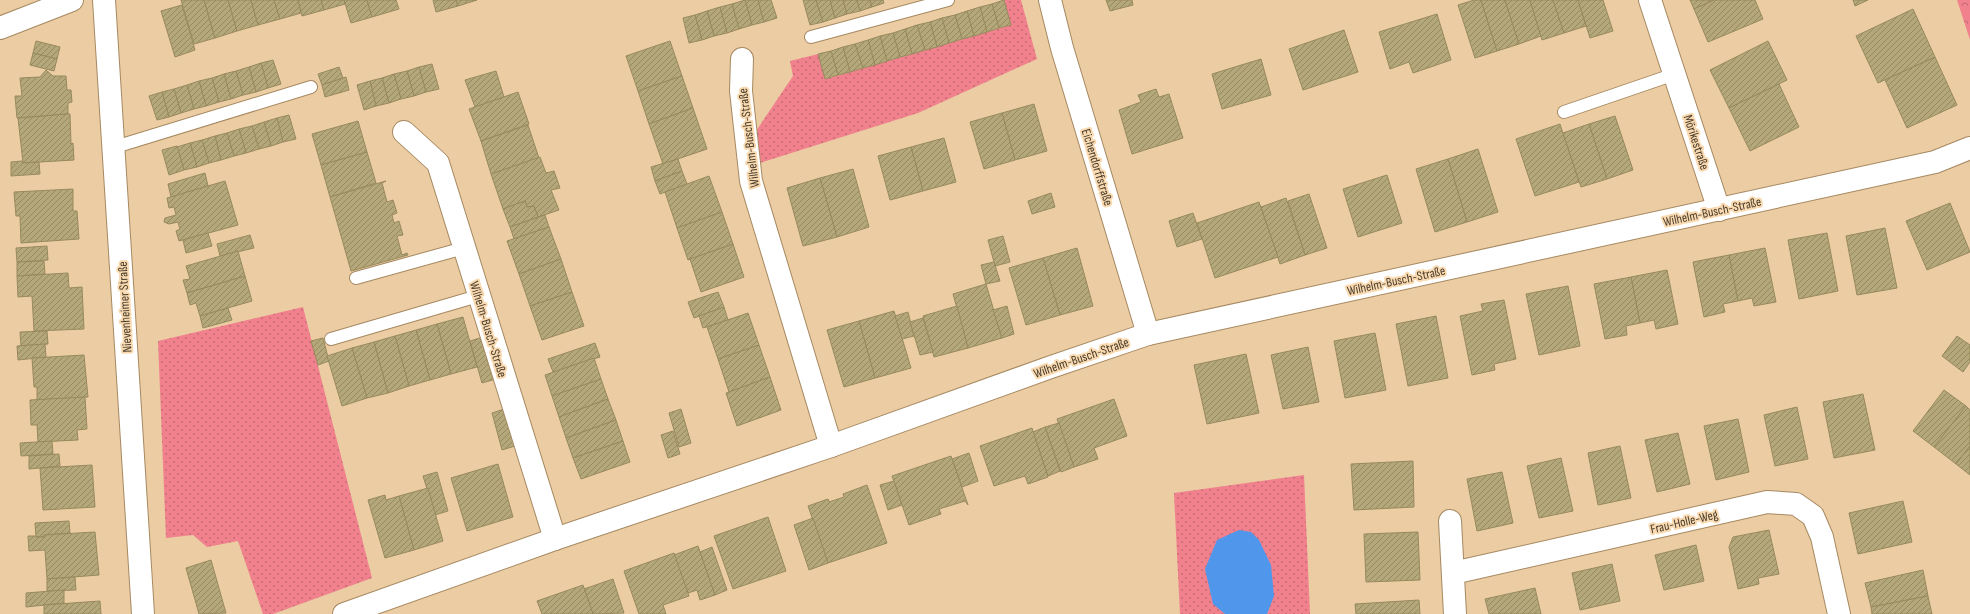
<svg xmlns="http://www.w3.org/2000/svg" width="1970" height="614" font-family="'Sofia Sans Condensed',sans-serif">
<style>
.grass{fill:url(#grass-dots)}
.park{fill:url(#park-crowns)}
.water{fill:#5097ec}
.building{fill:url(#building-hatch);stroke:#978a5d}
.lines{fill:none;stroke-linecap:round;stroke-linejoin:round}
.service-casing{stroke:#a68962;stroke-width:14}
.minor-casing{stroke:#a68962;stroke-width:24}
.service{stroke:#fff;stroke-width:12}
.minor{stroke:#fff;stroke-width:22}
.labels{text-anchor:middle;stroke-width:4;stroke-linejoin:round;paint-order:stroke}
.street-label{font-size:13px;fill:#473b2a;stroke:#f9d9b0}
</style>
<defs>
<pattern id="grass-dots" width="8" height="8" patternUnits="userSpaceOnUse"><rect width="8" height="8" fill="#f0818d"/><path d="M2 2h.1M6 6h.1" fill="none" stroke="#c46b73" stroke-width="1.8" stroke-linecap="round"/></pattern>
<pattern id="park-crowns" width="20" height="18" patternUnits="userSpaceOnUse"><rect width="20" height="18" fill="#f0818d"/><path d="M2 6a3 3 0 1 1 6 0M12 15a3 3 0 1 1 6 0" fill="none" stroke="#c46b73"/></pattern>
<pattern id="building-hatch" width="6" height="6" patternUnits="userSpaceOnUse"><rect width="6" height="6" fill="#b4a779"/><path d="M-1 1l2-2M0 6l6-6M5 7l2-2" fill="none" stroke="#948963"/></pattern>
</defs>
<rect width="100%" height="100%" fill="#ebcca3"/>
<g class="grass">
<path d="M1004 0H1021L1037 59 918 113 760 163 752 137 793 76 790 61 818 54 826 79 1011 25Z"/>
<path d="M303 307 372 578 273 614H263L238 541 207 547 193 535 166 538 158 341Z"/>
<path d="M1304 475 1310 614H1180L1174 493Z"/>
</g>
<path class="park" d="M1957 0H1970V40Z"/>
<path class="water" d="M1239 530 1251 532 1259 540 1271 565 1274 596 1267 614H1225L1213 604 1205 569 1217 540Z"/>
<g class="building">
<path d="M181 0H204L215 38 194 44Z"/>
<path d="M204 0H228L237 31 215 38Z"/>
<path d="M228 0H251L258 25 237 31Z"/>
<path d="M251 0H274L280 19 258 25Z"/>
<path d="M274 0H298L301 13 280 19Z"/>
<path d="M298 0H321L324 10 302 16Z"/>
<path d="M321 0H344L345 4 324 10Z"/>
<path d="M344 0H367L372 17 351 23Z"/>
<path d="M367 0H396L399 9 372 17Z"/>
<path d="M433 0H456L458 6 436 12Z"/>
<path d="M456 0H477L458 6Z"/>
<path d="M745 0H758L764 22 752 25Z"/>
<path d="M745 0 752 25 739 29 732 4Z"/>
<path d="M758 0H771L777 18 764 22Z"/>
<path d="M803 0H816L823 22 810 25Z"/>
<path d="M816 0H830L835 18 823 22Z"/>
<path d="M830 0H843L847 14 835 18Z"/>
<path d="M843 0H857L860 11 847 14Z"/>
<path d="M857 0H870L872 7 860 11Z"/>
<path d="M870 0H883L884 3 872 7Z"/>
<path d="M1004 0 1011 25 999 28 992 4Z"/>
<path d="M1106 0H1132L1133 5 1110 11Z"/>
<path d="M1474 0H1481L1497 51 1475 58 1458 5Z"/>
<path d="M1481 0H1505L1519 44 1497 51Z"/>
<path d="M1505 0H1530L1541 36 1519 44Z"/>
<path d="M1530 0H1553L1564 33 1542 40Z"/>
<path d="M1553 0H1578L1586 26 1564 33Z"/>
<path d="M1578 0H1603L1613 31 1590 38Z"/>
<path d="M1690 0H1714L1694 9Z"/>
<path d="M1714 0H1755L1763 19 1708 42 1694 9Z"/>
<path d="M1853 0H1868L1855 6Z"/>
<path d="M732 4 739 29 727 33 720 7Z"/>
<path d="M992 4 999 28 987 32 980 7Z"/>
<path d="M182 5 195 50 175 57 161 11Z"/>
<path d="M720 7 727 33 714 36 707 11Z"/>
<path d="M980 7 987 32 974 36 967 11Z"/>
<path d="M1913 9 1935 57 1878 83 1856 36Z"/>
<path d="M707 11 714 36 702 40 695 15Z"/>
<path d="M967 11 974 36 962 39 955 15Z"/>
<path d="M1437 14 1451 60 1413 73 1409 62 1390 69 1379 32Z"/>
<path d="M695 15 702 40 689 43 683 18Z"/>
<path d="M955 15 962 39 949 43 942 18Z"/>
<path d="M942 18 949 43 937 47 930 22Z"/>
<path d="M930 22 937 47 925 50 917 25Z"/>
<path d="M917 25 925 50 912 54 905 29Z"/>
<path d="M905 29 912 54 900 57 893 33Z"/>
<path d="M1344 30 1358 72 1303 90 1289 49Z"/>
<path d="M893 33 900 57 887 61 880 36Z"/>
<path d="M880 36 887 61 875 65 868 40Z"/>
<path d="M868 40 875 65 863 68 855 44Z"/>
<path d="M36 41 60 47 57 59 33 53Z"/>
<path d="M670 41 682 76 638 91 626 56Z"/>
<path d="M1768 41 1787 80 1729 108 1710 70Z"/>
<path d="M855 44 863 68 850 72 843 47Z"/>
<path d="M843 47 850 72 838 75 831 51Z"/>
<path d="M831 51 838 75 825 79 818 54Z"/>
<path d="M33 53 57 59 54 71 30 65Z"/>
<path d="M1935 57 1957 105 1907 128 1885 80Z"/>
<path d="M1261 59 1271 95 1222 109 1212 74Z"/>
<path d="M273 60 281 84 268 88 261 63Z"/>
<path d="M261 63 268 88 256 92 249 67Z"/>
<path d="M432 64 439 89 426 92 419 67Z"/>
<path d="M249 67 256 92 243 95 236 71Z"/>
<path d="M339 67 343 78 322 85 318 74Z"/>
<path d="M419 67 426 92 414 96 407 71Z"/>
<path d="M46 70 53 76H66L67 90H71L72 102 68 103V114L17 118 15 96H22L20 78 40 77Z"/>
<path d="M236 71 243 95 231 99 224 74Z"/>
<path d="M407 71 414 96 401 99 394 74Z"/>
<path d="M496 71 504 97 475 107 465 80Z"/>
<path d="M224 74 231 99 219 102 212 78Z"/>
<path d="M394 74 401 99 389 103 382 78Z"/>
<path d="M682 76 693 108 649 124 638 91Z"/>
<path d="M346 77 349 90 325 97 322 85Z"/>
<path d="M212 78 219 102 206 106 199 81Z"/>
<path d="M382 78 389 103 376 106 370 81Z"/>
<path d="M199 81 206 106 194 109 187 85Z"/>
<path d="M370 81 376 106 364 110 357 85Z"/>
<path d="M1779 84 1799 127 1750 151 1729 108Z"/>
<path d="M187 85 194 109 181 113 174 89Z"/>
<path d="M174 89 181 113 169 117 162 92Z"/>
<path d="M1156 89 1159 97 1169 94 1183 138 1132 154 1119 110 1141 102 1138 95Z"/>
<path d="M162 92 169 117 157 120 149 96Z"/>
<path d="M518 92 529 124 481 141 469 109Z"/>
<path d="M1034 104 1047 151 1015 160 1002 113Z"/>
<path d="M693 108 707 149 663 164 649 124Z"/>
<path d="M1002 113 1015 160 984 169 970 122Z"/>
<path d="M68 114H70L71 144 73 143 74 160 23 163 18 118Z"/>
<path d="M289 115 296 139 283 142 277 118Z"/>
<path d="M1615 116 1633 170 1607 179 1589 124Z"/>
<path d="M277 118 283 142 271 146 264 122Z"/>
<path d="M358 121 367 152 321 165 312 134Z"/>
<path d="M264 122 271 146 259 149 252 126Z"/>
<path d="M1560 124 1579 182 1535 196 1516 139Z"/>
<path d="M1589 124 1607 179 1581 187 1563 133Z"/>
<path d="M528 125 539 158 491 174 481 141Z"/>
<path d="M252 126 259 149 246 153 239 129Z"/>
<path d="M239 129 246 153 234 156 227 133Z"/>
<path d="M227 133 234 156 221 160 215 136Z"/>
<path d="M215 136 221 160 209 163 202 140Z"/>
<path d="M944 138 956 182 923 191 911 147Z"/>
<path d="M202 140 209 163 197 167 190 143Z"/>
<path d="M190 143 197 167 184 170 177 147Z"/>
<path d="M177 146 184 170 169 175 162 150Z"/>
<path d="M911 147 923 191 890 200 878 156Z"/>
<path d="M1478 149 1498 212 1467 222 1448 159Z"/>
<path d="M367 152 376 183 330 197 321 165Z"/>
<path d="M540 157 546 173 554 171 560 188 551 190 559 210 538 217 534 206 527 207 525 201 503 209 491 174Z"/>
<path d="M678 159 682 171 655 181 651 167Z"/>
<path d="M1448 159 1467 222 1435 232 1416 169Z"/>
<path d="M22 161 23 163 39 162 40 174 11 176V162Z"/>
<path d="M853 169 869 227 837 237 820 178Z"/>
<path d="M682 171 687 184 660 194 655 181Z"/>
<path d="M205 173 208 186 171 197 168 184Z"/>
<path d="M1387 175 1402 223 1358 237 1343 189Z"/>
<path d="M709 176 722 212 677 228 665 192Z"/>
<path d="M820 178 837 237 803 246 787 188Z"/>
<path d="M225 181 238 225 179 241 176 231 180 229 178 222 169 224 164 222 165 218 176 215 174 207 169 208 167 198Z"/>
<path d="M386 181 382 183 387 202 393 200 397 213 392 215 394 223 399 221 403 235 397 236 402 255 407 253 408 255 351 271 330 197Z"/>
<path d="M73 189V211H77L79 239 21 243 20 216H16L14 192Z"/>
<path d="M1051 193 1055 207 1032 214 1028 201Z"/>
<path d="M1309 194 1327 248 1305 255 1288 201Z"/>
<path d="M1286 198 1305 255 1280 264 1261 207Z"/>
<path d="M525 201 527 207 534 206 538 217 510 227 503 209Z"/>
<path d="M1259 202 1278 257 1215 278 1197 223Z"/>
<path d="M1950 203 1970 252 1927 270 1906 221Z"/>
<path d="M722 212 733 244 688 260 677 228Z"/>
<path d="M1193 213 1202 239 1177 247 1169 221Z"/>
<path d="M545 215 549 227 514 239 510 227Z"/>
<path d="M549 227 561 259 519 274 507 241Z"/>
<path d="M1885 228 1897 288 1857 295 1846 236Z"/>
<path d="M208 233 212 246 186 253 183 240Z"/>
<path d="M1827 233 1838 291 1799 299 1788 240Z"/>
<path d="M250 235 254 248 220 256 217 244Z"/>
<path d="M1003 236 1010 262 995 266 988 240Z"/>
<path d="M733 244 744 277 701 292 690 259Z"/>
<path d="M47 246 48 260 17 262 16 248Z"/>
<path d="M1077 248 1093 306 1060 315 1043 258Z"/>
<path d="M1765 248 1776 302 1754 306 1752 298 1738 301 1729 255Z"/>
<path d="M238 251 245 276 187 293 183 280 190 279 186 266Z"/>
<path d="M1729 255 1738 301 1723 304 1725 312 1704 317 1693 262Z"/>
<path d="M1043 258 1060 315 1026 325 1009 268Z"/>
<path d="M561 259 572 292 530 306 519 274Z"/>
<path d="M44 261 45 274 17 276V262Z"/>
<path d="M994 262 1000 281 986 284 981 265Z"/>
<path d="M1667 270 1678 324 1656 329 1654 320 1640 323 1631 277Z"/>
<path d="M68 273 69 288 82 287 84 329 34 331 32 296 18 297 17 276Z"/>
<path d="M245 276 252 301 200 316 196 303 190 305 187 293Z"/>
<path d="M1631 277 1640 323 1626 326 1627 335 1605 339 1594 284Z"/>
<path d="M986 284 1002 338 968 348 953 294Z"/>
<path d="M1568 286 1580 346 1539 355 1526 294Z"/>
<path d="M572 292 584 326 542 340 530 306Z"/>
<path d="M718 292 724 307 694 318 688 302Z"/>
<path d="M1504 300 1516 359 1494 364 1495 370 1472 375 1460 316 1483 311 1481 304Z"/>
<path d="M957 306 968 348 934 357 923 316Z"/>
<path d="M1007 306 1014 334 1002 338 993 310Z"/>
<path d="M724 307 728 320 703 328 699 316Z"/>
<path d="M228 308 232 320 203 328 200 316Z"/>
<path d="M894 311 911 368 875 378 859 321Z"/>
<path d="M908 312 914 336 902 339 895 316Z"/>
<path d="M748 313 759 345 718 359 707 327Z"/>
<path d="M1436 316 1448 378 1408 386 1396 324Z"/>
<path d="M463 317 477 367 451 374 437 324Z"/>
<path d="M923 318 933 352 920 355 910 322Z"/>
<path d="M859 321 875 378 844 387 827 330Z"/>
<path d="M437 324 451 374 430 380 416 330Z"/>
<path d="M416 330 430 380 409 386 395 336Z"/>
<path d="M47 331 48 344 21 346 20 332Z"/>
<path d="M1375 333 1386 390 1345 398 1334 341Z"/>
<path d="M395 336 409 386 388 393 374 342Z"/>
<path d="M1957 336 1970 345V362L1963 372 1942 356Z"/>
<path d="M483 337 496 379 482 383 470 341Z"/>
<path d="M323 338 329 361 318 365 311 341Z"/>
<path d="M374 342 388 393 367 398 352 348Z"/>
<path d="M595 343 600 357 553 372 548 359Z"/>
<path d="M45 344 46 357 18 360 17 346Z"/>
<path d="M759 345 770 377 729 392 718 359Z"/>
<path d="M1308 347 1319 402 1283 409 1271 355Z"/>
<path d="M352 348 367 398 342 406 327 356Z"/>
<path d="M1246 354 1259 413 1207 424 1194 365Z"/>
<path d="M84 355 88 397 37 400V387H34L32 358Z"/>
<path d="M594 358 601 379 552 396 545 375Z"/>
<path d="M770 377 781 410 737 426 726 393Z"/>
<path d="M601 379 608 399 559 417 552 396Z"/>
<path d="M1944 390 1966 406 1934 447 1913 431Z"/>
<path d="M1863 394 1875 450 1834 458 1823 402Z"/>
<path d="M85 397 87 429 77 430 78 440 38 442 37 425H31L30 400Z"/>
<path d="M608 399 616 420 566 438 559 417Z"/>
<path d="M1114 399 1127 436 1094 448 1098 459 1074 467 1057 419Z"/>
<path d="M1966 406 1970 410V446L1956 464 1934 447Z"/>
<path d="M1797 407 1808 459 1775 466 1764 415Z"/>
<path d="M504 409 515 446 502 450 492 413Z"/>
<path d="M681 409 691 443 679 447 669 413Z"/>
<path d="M1738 419 1749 472 1716 480 1704 426Z"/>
<path d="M616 420 623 441 573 458 566 438Z"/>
<path d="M1059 423 1074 467 1061 472 1045 427Z"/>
<path d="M1045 427 1060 471 1048 476 1033 432Z"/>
<path d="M1032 428 1048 477 1028 484 1025 476 994 486 980 446Z"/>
<path d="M673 431 680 454 668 458 661 435Z"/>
<path d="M1678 433 1690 484 1657 492 1645 440Z"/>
<path d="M52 441 53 454 21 456 20 443Z"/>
<path d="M623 441 630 462 581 479 573 458Z"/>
<path d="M1620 446 1631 498 1598 505 1588 453Z"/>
<path d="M1970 446V475L1956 464Z"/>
<path d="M969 453 978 481 962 487 952 459Z"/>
<path d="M59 454 60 466 29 469V456Z"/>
<path d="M951 456 968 505 965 501 939 509 941 514 909 525 892 476Z"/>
<path d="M1561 458 1573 511 1539 518 1527 466Z"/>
<path d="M1413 461 1414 507 1354 510 1351 464Z"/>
<path d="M498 464 513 517 467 531 451 478Z"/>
<path d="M92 465 95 507 43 510 40 468Z"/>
<path d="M437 472 448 511 435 515 423 476Z"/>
<path d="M1502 472 1513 523 1477 531 1467 479Z"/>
<path d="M894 481 902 505 888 510 880 485Z"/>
<path d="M867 485 887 543 828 563 808 506 828 499 829 502 844 497 843 494Z"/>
<path d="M428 488 443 541 414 550 399 496Z"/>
<path d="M385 495 386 500 399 496 414 550 385 558 368 500Z"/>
<path d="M1903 501 1912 542 1858 554 1849 513Z"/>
<path d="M768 517 786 571 733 589 714 536Z"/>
<path d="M813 518 828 563 809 570 794 525Z"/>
<path d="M69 521 70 533 44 535V537H36L35 523Z"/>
<path d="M1769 530 1779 574 1758 578 1759 584 1738 589 1729 547 1733 537Z"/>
<path d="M95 532 99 575 47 579 45 550 29 551 28 536H36V537H44V535Z"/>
<path d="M1418 532 1420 580 1366 582 1364 534Z"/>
<path d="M1696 545 1704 581 1664 590 1655 555Z"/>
<path d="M698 546 715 595 700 600 697 590 688 593 674 555Z"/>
<path d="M712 547 727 590 715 595 700 552Z"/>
<path d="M674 553 689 596 663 605 666 614H639L624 571Z"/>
<path d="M211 560 226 613 199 614 186 568Z"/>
<path d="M1612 564 1620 601 1580 610 1572 573Z"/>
<path d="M1923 570 1928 596 1871 607 1865 583Z"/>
<path d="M75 577 76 590 47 591V579Z"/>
<path d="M613 579 624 613 593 614 584 589Z"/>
<path d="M583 585 593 614H542L537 601Z"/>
<path d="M1535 588 1541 614H1489L1485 599Z"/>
<path d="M64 590V603L26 607V593Z"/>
<path d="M1928 596 1932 614H1872L1871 607Z"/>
<path d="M1419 600 1420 614H1356L1355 604Z"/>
<path d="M100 601 101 614H44V605Z"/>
</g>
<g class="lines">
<defs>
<g id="service">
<path d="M811 37 948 0"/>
<path d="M1564 112 1675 74"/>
<path d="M115 147 311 87"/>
<path d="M356 278 464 248"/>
<path d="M331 339 478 296"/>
</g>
<g id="minor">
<path d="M104 0 143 614"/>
<path d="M1050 0 1062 48 1148 334"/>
<path d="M1650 0 1719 210"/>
<path d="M0 28 72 0"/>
<path d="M742 59 741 91 751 181 831 446"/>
<path d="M404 132 438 163 555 539"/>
<path d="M1450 521 1455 614"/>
<path d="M1453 573 1767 502 1796 504 1813 516 1822 537 1839 614"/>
<path d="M344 614 555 539 831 446 1051 367 1148 334 1935 162 1970 148"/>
</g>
</defs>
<use href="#service" class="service-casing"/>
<use href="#minor" class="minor-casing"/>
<use href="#service" class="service"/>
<use href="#minor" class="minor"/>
</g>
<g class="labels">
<g class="street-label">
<text transform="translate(748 138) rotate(-97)" y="5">Wilhelm-Busch-Straße</text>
<text transform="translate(1697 142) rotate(72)" y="5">Mörikestraße</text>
<text transform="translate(1098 167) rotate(73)" y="5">Eichendorffstraße</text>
<text transform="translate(1712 211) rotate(-12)" y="5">Wilhelm-Busch-Straße</text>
<text transform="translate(1396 280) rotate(-12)" y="5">Wilhelm-Busch-Straße</text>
<text transform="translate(124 307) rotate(-93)" y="5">Nievenheimer Straße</text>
<text transform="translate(489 329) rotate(73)" y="5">Wilhelm-Busch-Straße</text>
<text transform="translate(1081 357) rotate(-19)" y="5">Wilhelm-Busch-Straße</text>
<text transform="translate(1684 521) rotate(-13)" y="5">Frau-Holle-Weg</text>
</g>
</g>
</svg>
